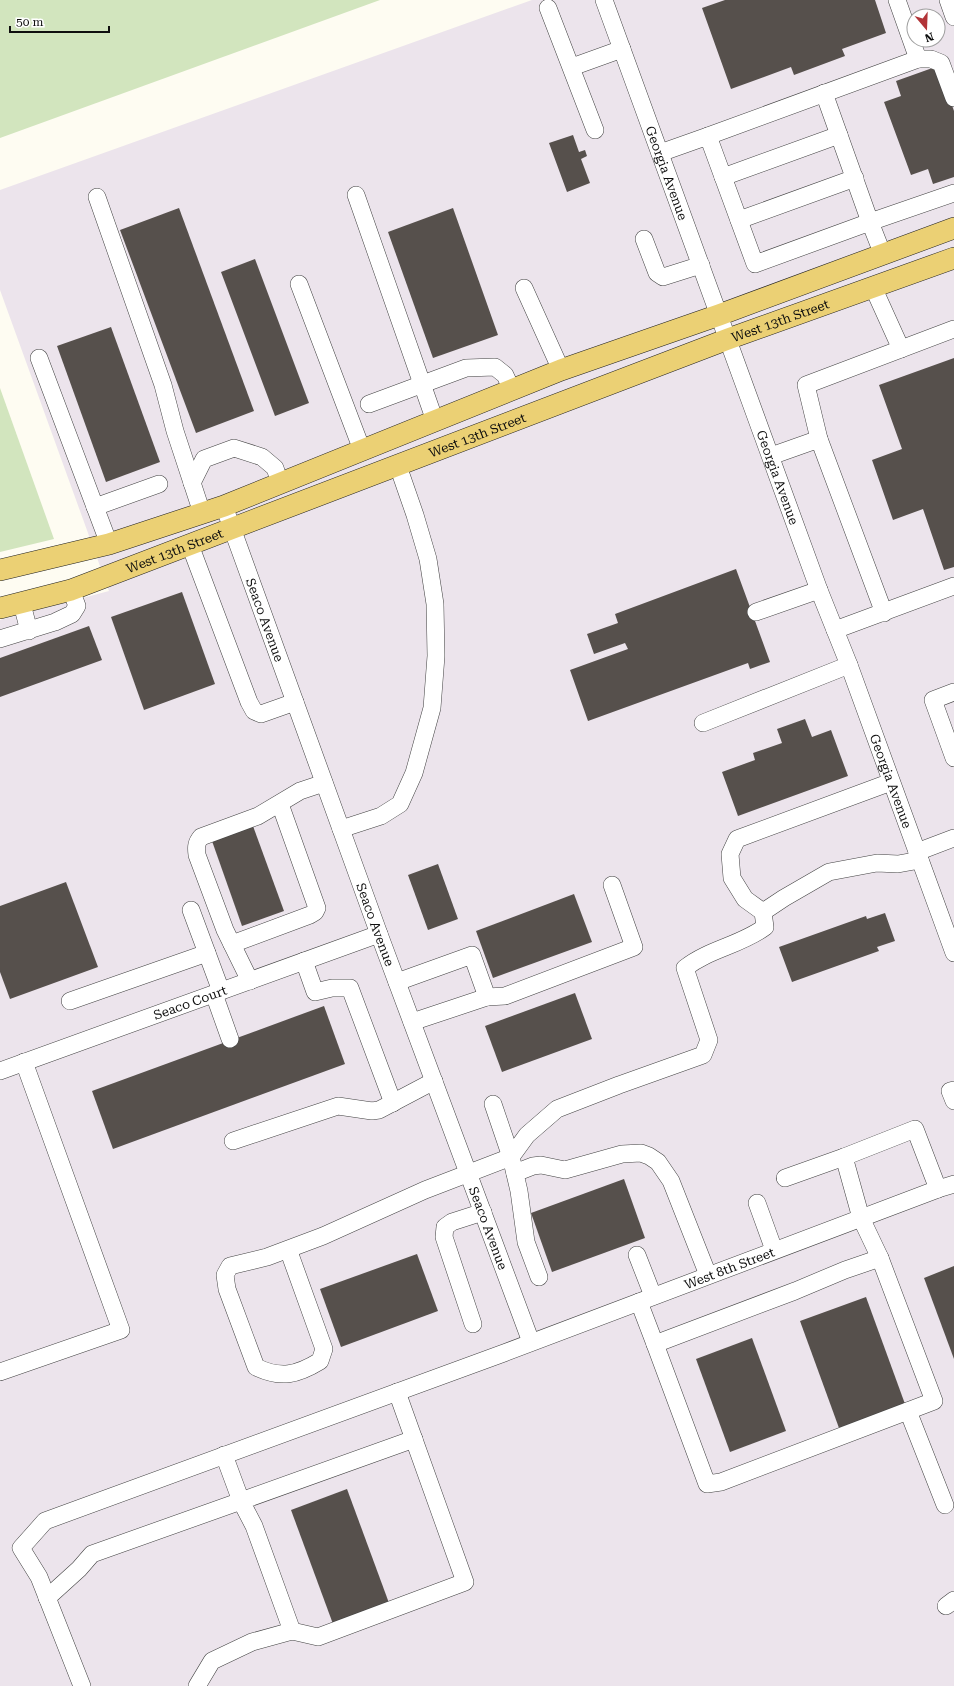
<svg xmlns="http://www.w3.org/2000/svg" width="954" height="1686" font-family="'Roboto Serif',serif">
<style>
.industrial{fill:#ece4ec;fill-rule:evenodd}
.green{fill:#d2e5be}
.building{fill:#56504c}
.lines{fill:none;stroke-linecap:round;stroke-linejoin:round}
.minor-casing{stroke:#424242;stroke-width:18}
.major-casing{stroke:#202020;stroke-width:22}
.minor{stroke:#fff;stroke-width:17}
.major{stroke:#ebd074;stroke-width:21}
.labels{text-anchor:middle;stroke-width:4;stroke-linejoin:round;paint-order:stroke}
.street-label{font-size:13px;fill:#0f0f0f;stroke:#fff}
</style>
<rect width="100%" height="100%" fill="#fefcf2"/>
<path class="industrial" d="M532 0H954V1686H0V620L109 591 0 290V190ZM914 16H938V40H914Z"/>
<g class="green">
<path d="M0 0H380L0 138Z"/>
<path d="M0 388 54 539 0 552Z"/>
</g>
<g class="building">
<path d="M725 0H875L886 33 842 49 845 56 794 75 791 67 731 89 702 8Z"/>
<path d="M938 66 954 111V177L933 184 928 169 911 175 884 102 901 96 896 81Z"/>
<path d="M573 135 579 152 585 150 587 156 581 159 590 183 567 192 549 143Z"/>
<path d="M179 208 254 411 196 433 120 230Z"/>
<path d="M453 208 498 335 433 358 388 232Z"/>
<path d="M255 259 309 403 275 416 221 272Z"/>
<path d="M111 327 160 462 106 482 57 346Z"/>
<path d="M954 358V567L944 570 923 509 893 520 872 460 902 449 879 385Z"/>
<path d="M736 569 770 662 750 669 748 663 588 721 570 670 628 649 625 643 594 654 587 634 618 623 615 614Z"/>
<path d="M182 592 215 684 144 710 111 617Z"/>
<path d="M89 626 102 660 0 697V658Z"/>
<path d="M805 719 812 737 831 730 848 776 738 816 722 772 755 760 753 753 782 743 777 729Z"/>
<path d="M253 826 284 911 242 926 212 841Z"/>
<path d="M438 864 458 919 428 930 408 875Z"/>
<path d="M66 882 98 967 10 999 0 972V906Z"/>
<path d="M574 894 592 942 493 978 476 931Z"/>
<path d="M885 913 895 941 877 947 879 951 792 982 779 947 866 916 867 919Z"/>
<path d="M575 993 592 1039 502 1072 485 1026Z"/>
<path d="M324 1006 345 1064 113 1149 92 1091Z"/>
<path d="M624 1179 645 1238 552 1272 531 1213Z"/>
<path d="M417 1254 438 1311 341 1347 320 1289Z"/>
<path d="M954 1266V1359L924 1278Z"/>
<path d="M866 1297 905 1404 839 1428 800 1321Z"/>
<path d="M752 1338 786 1431 730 1452 696 1359Z"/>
<path d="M347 1489 389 1603 333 1624 291 1510Z"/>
</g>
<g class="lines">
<defs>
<g id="minor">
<path id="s1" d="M604 0 819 590 849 665 954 953"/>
<path d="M897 0 918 59"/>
<path d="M948 0 954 17"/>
<path d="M548 8 595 130"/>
<path d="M572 67 622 49"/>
<path d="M824 93 870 222 954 193"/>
<path d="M708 136 918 59H931L941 63 954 98"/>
<path d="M660 153 708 136 755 264 870 222 883 255"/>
<path d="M723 177 839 135"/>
<path d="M356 195 435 421"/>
<path d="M97 197 163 385 175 431 202 513"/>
<path d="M739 220 855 178"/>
<path d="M644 239 657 273 663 277 701 265"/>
<path d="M299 284 362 450"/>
<path d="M873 287 901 349"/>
<path d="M524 288 561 370"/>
<path d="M39 358 109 544"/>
<path d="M369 404 466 368 495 367 505 375 512 390"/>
<path d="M819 439 806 385 954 329"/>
<path d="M771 456 819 439 884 613"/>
<path d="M192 483 204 459 234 448 262 457 275 468 280 483"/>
<path id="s2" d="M224 506 379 934 531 1342"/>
<path d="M95 507 159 484"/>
<path d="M190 545 249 702 254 711 261 714 295 702"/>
<path d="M22 604 29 631"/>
<path d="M756 612 819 590"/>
<path d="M835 630 954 586"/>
<path d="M0 639 55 622 72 614 77 606 71 590"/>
<path d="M954 692 933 700 954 758"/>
<path d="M703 723 849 665"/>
<path d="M341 829 381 816 400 804 414 773 432 708 436 656 435 604 428 559 415 515 398 466"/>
<path d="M917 852 954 838"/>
<path d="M191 910 221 991"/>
<path d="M763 912 745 899 732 878 730 854 737 839 891 782"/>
<path d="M232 944 310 915 315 912 317 908 280 804"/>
<path d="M304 961 315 992 332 988H350L393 1103"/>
<path d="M250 981 225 930 197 855C196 847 196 843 201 837L258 816 300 791 324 783"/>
<path d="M397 982 472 955 487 997"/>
<path d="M214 994 230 1039"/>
<path d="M70 1001 207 953"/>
<path d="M412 1022 487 997 505 996 634 947 612 885"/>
<path id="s3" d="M0 1071 379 934"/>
<path d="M954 1090 950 1091 954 1101"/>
<path d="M493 1104 511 1157 519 1191 526 1242 539 1277"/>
<path d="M233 1141 338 1106 372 1111 379 1110 434 1081"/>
<path d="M515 1173 533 1166 541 1165 565 1170 622 1154 641 1153 649 1156 658 1162 671 1181 708 1275"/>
<path d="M785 1178 844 1157 915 1129 938 1189"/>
<path d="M757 1203 774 1250"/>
<path d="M288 1249 324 1349 320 1361C297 1375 281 1379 256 1367L227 1289 225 1275 230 1266 267 1257 323 1236 425 1190 511 1157 527 1135 557 1109 619 1085 703 1055 709 1040 685 968C709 949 741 945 765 927L763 912 784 898 829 872 877 863 898 864 920 860"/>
<path d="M637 1255 653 1296"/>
<path d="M639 1302 655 1344 795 1291 845 1270 880 1258"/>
<path d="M473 1324 444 1237 445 1227 452 1222 483 1212"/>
<path d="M655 1344 707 1484 721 1482 934 1401 880 1258 861 1218 844 1157"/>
<path d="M0 1372 121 1330 24 1062"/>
<path d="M908 1411 945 1505"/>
<path d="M47 1598 79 1569 92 1554 241 1501 224 1455"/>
<path d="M946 1606 954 1600"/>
<path d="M292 1631 254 1526 241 1501 414 1439"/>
<path id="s4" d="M82 1686 39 1577 21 1548 45 1521 504 1353 938 1189 954 1184"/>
<path d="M197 1686 212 1661 252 1642 292 1631 318 1637 465 1582 397 1392"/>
</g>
<g id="major">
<path d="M0 570 109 544 224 506 561 370 719 315 954 228"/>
<path id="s5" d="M0 608 71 590 728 339 954 258"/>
</g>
</defs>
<use href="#minor" class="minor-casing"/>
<use href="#major" class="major-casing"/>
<use href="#minor" class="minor"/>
<use href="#major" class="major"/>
</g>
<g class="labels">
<g class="street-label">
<text dy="5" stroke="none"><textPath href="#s1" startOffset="184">Georgia Avenue</textPath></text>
<text dy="5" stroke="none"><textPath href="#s5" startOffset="832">West 13th Street</textPath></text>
<text dy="5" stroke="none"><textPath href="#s5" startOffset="508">West 13th Street</textPath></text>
<text dy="5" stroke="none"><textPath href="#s1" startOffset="508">Georgia Avenue</textPath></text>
<text dy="5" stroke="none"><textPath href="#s5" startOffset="184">West 13th Street</textPath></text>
<text dy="5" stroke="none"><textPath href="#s2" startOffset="121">Seaco Avenue</textPath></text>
<text dy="5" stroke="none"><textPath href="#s1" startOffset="832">Georgia Avenue</textPath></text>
<text dy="5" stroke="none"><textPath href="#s2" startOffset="445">Seaco Avenue</textPath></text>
<text dy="5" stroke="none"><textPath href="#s3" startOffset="202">Seaco Court</textPath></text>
<text dy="5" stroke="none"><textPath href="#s2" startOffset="769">Seaco Avenue</textPath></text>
<text dy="5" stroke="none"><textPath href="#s4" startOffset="917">West 8th Street</textPath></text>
</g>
</g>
<g transform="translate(926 28) rotate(161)"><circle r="19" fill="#ffffff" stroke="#9f9f9f"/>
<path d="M0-3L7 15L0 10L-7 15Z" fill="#b23438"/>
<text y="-6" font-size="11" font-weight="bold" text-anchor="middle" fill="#0f0f0f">N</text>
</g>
<path d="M10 26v6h99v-6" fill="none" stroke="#0f0f0f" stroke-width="2"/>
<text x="16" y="26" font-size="12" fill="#0f0f0f" stroke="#ffffff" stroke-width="3" paint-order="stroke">50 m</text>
</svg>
